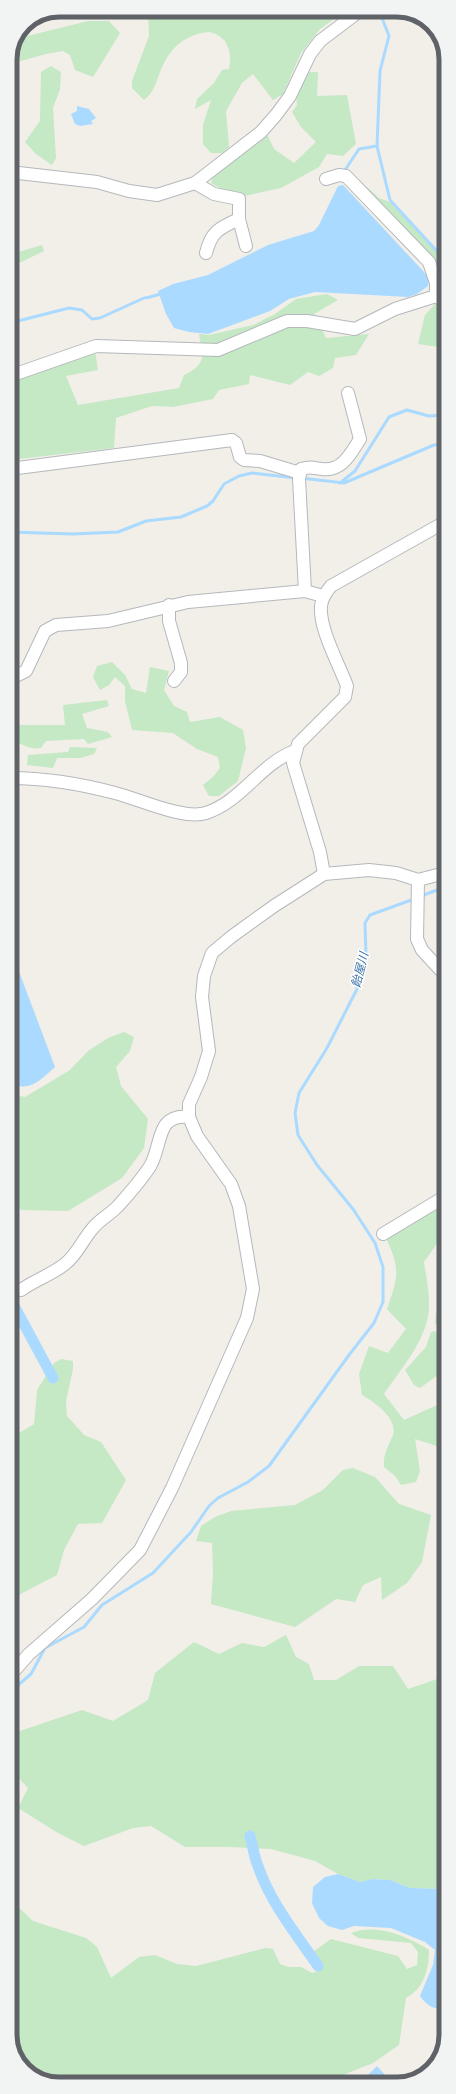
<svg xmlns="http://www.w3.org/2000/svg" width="456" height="2094" font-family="'Asap Condensed','Noto Sans JP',sans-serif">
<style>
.green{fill:#c5e8c5}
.water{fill:#aadaff}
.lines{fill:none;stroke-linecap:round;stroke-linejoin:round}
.stream{stroke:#aadaff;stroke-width:3}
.canal{stroke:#aadaff;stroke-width:11}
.minor-casing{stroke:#b5b8bc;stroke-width:14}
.minor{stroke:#fff;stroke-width:12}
.labels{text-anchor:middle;stroke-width:3;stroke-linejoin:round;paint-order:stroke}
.water-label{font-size:12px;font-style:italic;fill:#4174aa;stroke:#fff}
.rim{fill:none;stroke:#5f6368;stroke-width:5}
</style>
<rect width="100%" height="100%" fill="#f1efe8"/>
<g class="green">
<path d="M152 10H293L300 12 346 10 320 29 301 53 283 94 273 100 253 74 242 83 226 111 229 147 222 153H211L203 144V125L211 100 195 109 197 99 214 83 222 70 229 69C231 57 231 54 226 43 223 37 214 32 208 32 188 34 173 45 164 63 157 76 157 90 144 100L132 88V81L149 36 148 13Z"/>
<path d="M88 21H109L120 33 93 77 75 70 70 55 63 51 46 54 10 64V59L19 38Z"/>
<path d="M51 66 61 72 60 89 53 108 56 158 52 165 36 154 25 142 40 121 41 72Z"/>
<path d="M309 72H318L317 96 347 95 356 144 343 156 327 154 319 167 281 188 244 196 225 191 211 183 214 173 267 134 274 149 294 163 316 142 301 127 292 112 297 105 296 92Z"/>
<path d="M357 178 379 198 390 202 443 258 445 273 443 285 441 275 433 258Z"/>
<path d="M42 245 44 251 15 265 10 266V251H22Z"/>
<path d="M327 294 338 300 314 314 326 338 369 334 356 355 335 358 333 368 319 376 308 372 290 385 250 375 249 384 219 390 213 399 173 407 152 406 116 418 114 448 10 460V370L95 350 98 370 66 376 78 405 179 388 184 375C207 364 203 357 199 334L209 335 253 325 275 314 296 299Z"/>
<path d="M436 303 445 305V348L418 344 425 315Z"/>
<path d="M112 662 125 675 132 689 146 693 150 667 169 671 164 690 174 706 187 712 190 722 220 717 243 730 246 748 238 781 219 796H209L203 785 214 776 220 768 218 757 197 749 173 733 132 730 125 701V686L115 677 109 685 100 690 93 677 97 666Z"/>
<path d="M107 700 109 706 82 714 87 728 108 732 112 737 88 744 84 739 46 741 41 748C30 750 22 744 12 740L14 725H65L63 705Z"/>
<path d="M70 747 97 748 94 754 80 758H57L53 768 27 765 28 755 68 752Z"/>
<path d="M445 940 446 971 438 958Z"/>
<path d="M124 1032 134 1037 130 1051 116 1067 121 1086 148 1119 144 1148 122 1178 68 1211 21 1210 11 1197 10 1094 25 1097 70 1070 88 1051 108 1038Z"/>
<path d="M445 1205 443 1235 424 1262C426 1276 429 1289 429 1303 430 1337 402 1367 384 1394L404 1420 446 1401V1449L415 1439 420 1471 416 1482 401 1485 395 1476 384 1467C383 1454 388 1447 393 1435 398 1418 374 1402 362 1395L359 1374 369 1346 388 1353 406 1329 387 1309C398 1277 401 1270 386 1238Z"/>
<path d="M436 1311 446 1315V1335L435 1323Z"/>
<path d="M435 1331 446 1344V1375H438L420 1388 414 1385 405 1370 426 1347 431 1332Z"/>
<path d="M61 1359 73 1361V1369L66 1401 67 1416 84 1435 101 1442 126 1480 102 1523 78 1524 64 1550 57 1575 11 1599V1438L34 1424 37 1390 54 1363Z"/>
<path d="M353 1468 375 1477 399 1504 431 1515 422 1562 407 1583 382 1600 381 1577 363 1585 355 1602 336 1599 295 1627 211 1604 213 1572 212 1543 196 1541 201 1526 215 1517 231 1511 295 1505 323 1490 343 1470Z"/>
<path d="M286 1635 296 1657 309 1664 314 1680H336L359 1666H393L408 1689 446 1676V1887L442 1889 410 1888 390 1880 372 1879 360 1882 338 1874 315 1861 271 1849 230 1847H185L151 1826 133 1828 84 1846 58 1833 18 1808 28 1788 11 1770V1734L82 1710 113 1721 148 1700 155 1673 194 1642 219 1654 242 1643 264 1647Z"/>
<path d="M11 1900 33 1921 86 1938 97 1947 111 1978 139 1957 155 1955 177 1964 196 1966 266 1948 273 1949 280 1964 289 1967H301L312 1973 318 1971 322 1964 313 1952 331 1939 398 1956 407 1969 417 1965 418 1952 411 1943 358 1938 351 1933C377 1923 407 1936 429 1950 429 1970 424 1988 406 1998L399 2045 373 2063 323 2083 56 2084 27 2072 11 2044Z"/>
</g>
<g class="water">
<path d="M77 106 89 109 96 118 91 121 93 124 80 126 75 124 71 114 77 111Z"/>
<path d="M343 185 424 272 429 279 428 286 417 294 408 297 315 292 289 299 270 311 208 334 189 332 174 328 166 314 158 291 173 284 208 275 268 245 314 231 319 225 338 186Z"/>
<path d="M10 956 18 969 55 1067C41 1079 30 1093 10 1083Z"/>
<path d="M338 1874 360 1882 372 1879 390 1880 410 1888 442 1889 446 1887V2009C434 2010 427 2006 420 1996L433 1965 435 1950 425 1942 391 1928 354 1926 342 1930 328 1926 319 1918 312 1903 313 1887 325 1877Z"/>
<path d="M377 2066 392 2083H369L368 2075Z"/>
</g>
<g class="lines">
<g class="stream">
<path d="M379 10 389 36 380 71 377 146 390 200 445 260"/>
<path d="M345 170 359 149 377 146"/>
<path d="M10 323 69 308 82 310 92 319 100 318 144 298C151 298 156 294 163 294"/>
<path d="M301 478 344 483 434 445 445 444"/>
<path d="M340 483 355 471 389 417 407 410 429 416 445 415"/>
<path d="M10 532 73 534 118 532 146 521 181 517 207 506 213 501 224 484 239 476 252 473 296 478"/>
<path d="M421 896 445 887"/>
<path d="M11 1686H17L31 1674 45 1648 84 1627 102 1605 153 1573 191 1532 209 1506 218 1498 248 1482 269 1466 349 1355 374 1323 383 1302V1267L375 1243 353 1209 317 1165 298 1135 295 1113 299 1093 327 1048 357 989 366 956 365 923 370 915 414 899"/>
</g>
<g class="canal">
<path d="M11 1300 53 1378"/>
<path d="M250 1836C253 1846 254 1857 258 1866 270 1902 296 1934 318 1966"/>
</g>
<defs>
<g id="minor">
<path d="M10 172 97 182 129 191 157 195 195 183 261 132 276 115 290 96 310 54 320 41 361 10"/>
<path d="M326 179 339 175 346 176 429 262 436 283V296"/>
<path d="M195 183 214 194 239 199V219L246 246"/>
<path d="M206 253C211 232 219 228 239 219"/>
<path d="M10 376 96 346 218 350 287 321H307L355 329 395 309 436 296 445 302"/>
<path d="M10 469 232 440 236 443 240 457 244 460 260 461 300 473"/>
<path d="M305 591 299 479 301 469C312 466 312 468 322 469 342 472 351 453 360 439L348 393"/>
<path d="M169 605V621L181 663V672L174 681"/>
<path d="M10 679 26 671 45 631 56 625 108 621 188 602 305 591 323 596"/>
<path d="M10 778C46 778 81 784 115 793 139 799 183 820 206 813 241 802 261 763 295 751"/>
<path d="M324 874 320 852 293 763 298 744 345 697 347 686C339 664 319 629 321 606 322 598 326 592 331 586L445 522"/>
<path d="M418 880 417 939 422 950 446 976"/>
<path d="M383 1234 446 1196"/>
<path d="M21 1290C35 1280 51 1275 65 1264 77 1255 83 1239 93 1228 100 1219 111 1214 118 1206 129 1194 140 1181 149 1168 163 1148 154 1113 189 1117"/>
<path d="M11 1671 15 1670 29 1654 92 1599 140 1550 172 1488 247 1318 253 1289 239 1206 231 1184 197 1136 189 1117V1104L201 1077 209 1051 202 997 204 976 212 953 231 937 274 906 324 874 369 870 396 873 418 880 445 873"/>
</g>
</defs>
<use href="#minor" class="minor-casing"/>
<use href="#minor" class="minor"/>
</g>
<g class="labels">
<g class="water-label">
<text transform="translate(360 970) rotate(-76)" y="4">飴屋川</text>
</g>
</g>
<path d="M0 0H456V2094H0ZM59 17H397A42 42 0 0 1 439 59V2035A42 42 0 0 1 397 2077H59A42 42 0 0 1 17 2035V59A42 42 0 0 1 59 17Z" fill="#f2f3f3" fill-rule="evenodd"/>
<path class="rim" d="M59 17H397A42 42 0 0 1 439 59V2035A42 42 0 0 1 397 2077H59A42 42 0 0 1 17 2035V59A42 42 0 0 1 59 17Z"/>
</svg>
